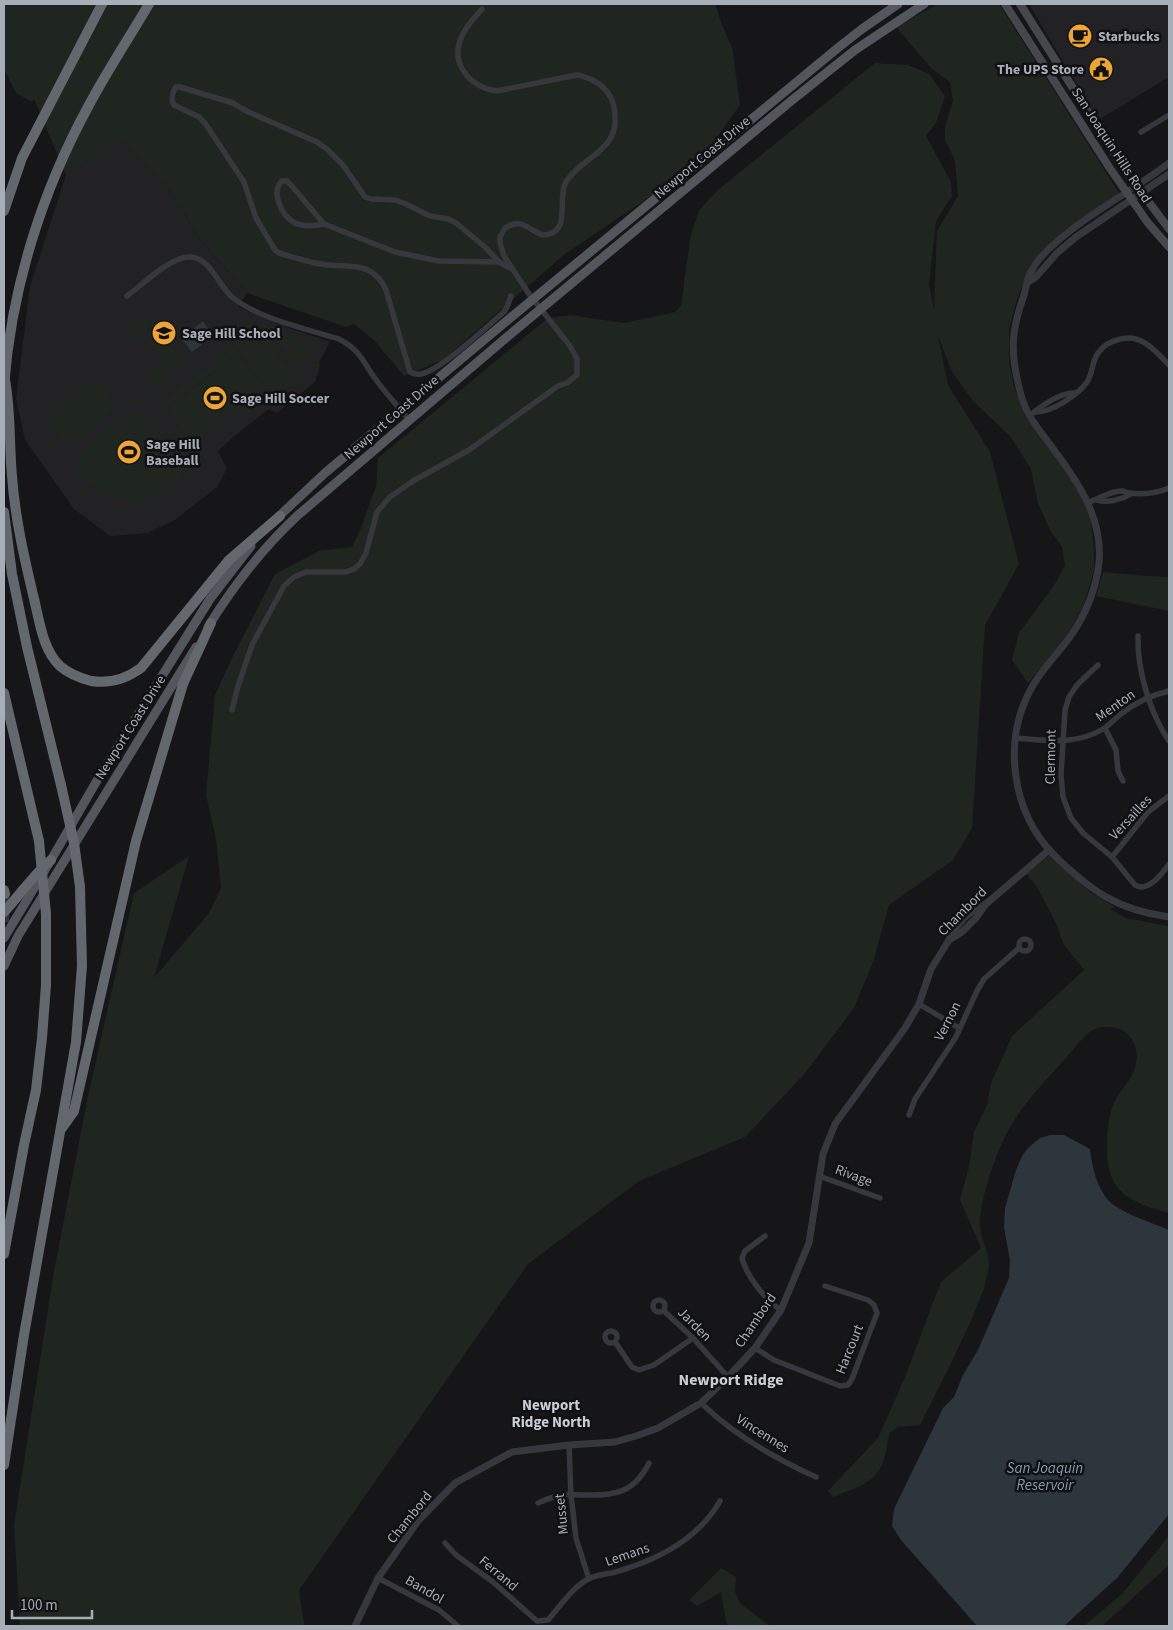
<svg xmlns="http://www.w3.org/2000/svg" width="1173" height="1630" font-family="'Source Sans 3',sans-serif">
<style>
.built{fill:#222225}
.green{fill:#1e261f;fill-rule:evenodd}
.water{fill:#2c363c}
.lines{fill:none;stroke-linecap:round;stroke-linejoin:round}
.motorway-tunnel{stroke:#333438;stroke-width:10;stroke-dasharray:10 5;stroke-linecap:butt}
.minor{stroke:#37383d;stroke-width:5.5}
.tertiary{stroke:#37383d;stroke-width:7}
.secondary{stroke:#45474d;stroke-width:8}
.primary{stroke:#53565c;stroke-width:9}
.motorway{stroke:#63676e;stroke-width:10}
.motorway-bridge{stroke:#63676e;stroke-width:10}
.labels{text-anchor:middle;stroke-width:5;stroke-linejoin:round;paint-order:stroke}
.poi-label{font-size:14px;font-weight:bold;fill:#a8aeb8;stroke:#111113;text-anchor:start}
.street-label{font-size:14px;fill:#a8aeb8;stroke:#111113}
.neighbourhood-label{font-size:15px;font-weight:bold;fill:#c9cdd4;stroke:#111113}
.water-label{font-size:15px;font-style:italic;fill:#809eb2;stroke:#111113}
.quarter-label{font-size:16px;font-weight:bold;fill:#c9cdd4;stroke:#111113}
</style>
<rect width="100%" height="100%" fill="#161618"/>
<g class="built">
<path d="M1029 4H1169V77L1098 120Z"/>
<path d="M121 138 164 182 200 239 247 293 238 307 280 325 328 341 329 344 319 362 320 366 315 382 277 413 269 409 238 433 218 451 227 469 217 487 175 520 147 533 110 536 74 509 25 440 16 399 30 286 66 175Z"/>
</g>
<g class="green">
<path d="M4 4H715L722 25 732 47 740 105 698 164 565 254 444 359 404 376 374 340 354 324 346 327 247 293 200 239 164 182 121 139 66 175 34 99 32 102 16 93 4 69Z"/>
<path d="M938 4H999L1119 193 1044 252 1026 277 1017 299 1009 329V362L1014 387 1024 414 1070 477 1083 500 1091 521 1094 550V570L1083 608 1062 643 1028 683 1012 660 1019 633 1053 587 1065 566 1062 547 1050 530 1038 503 1031 469 1010 436 973 401 952 372 938 336 948 385 990 452 1019 564 985 625 972 828 953 860 889 905 873 962 854 1008 806 1072 745 1137 639 1181 528 1264 299 1590 304 1623 303 1626H20L14 1525 54 1271 88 1096 134 893 189 856 154 978 209 913 221 888 216 839 206 795 215 695 233 656 275 574 319 551 352 547 361 528 376 486 378 458 548 318 571 315 624 323 675 312 681 306 690 239 699 210 719 189 875 63 908 65 929 74 945 96 936 123 926 136 951 182 952 196 936 221 929 284 934 309 937 231 958 196 955 161 945 140V126L953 101 950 82 932 69 896 27Z"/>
<path d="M145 315 153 327 135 341 126 330Z"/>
<path d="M252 320 299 381 276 398 229 338Z"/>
<path d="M266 325 298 336 302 341 287 352 266 328 264 329 263 327Z"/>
<path d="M161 334 184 363 151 389 145 390 139 379H140L145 385 153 378 149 372 163 361 149 343Z"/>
<path d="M308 340 316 352 293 369 284 358Z"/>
<path d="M233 346 265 387V393L199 445 192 446 159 405ZM234 355H239L264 390 197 444H192L166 412V408Z"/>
<path d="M237 355 262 387 192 441 167 410Z"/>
<path d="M97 378 118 405 65 446 44 419Z"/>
<path d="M133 412 143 413 176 457 184 477 183 480C155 504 119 512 89 484 84 479 79 472 75 466L97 438Z"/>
<path d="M1103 572 1147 576 1169 577V611L1096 596Z"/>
<path d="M1050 855 1090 892 1115 907 1110 909 1126 918 1169 926V1213C1130 1202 1106 1193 1107 1147 1107 1131 1108 1118 1114 1103 1120 1089 1133 1080 1136 1064 1141 1038 1120 1020 1095 1029 1086 1032 1073 1050 1066 1058 1049 1077 1029 1097 1015 1119 998 1145 984 1187 980 1218 978 1235 989 1249 989 1266 988 1273 985 1281 984 1288 981 1297 976 1307 973 1316 957 1353 938 1389 920 1425L898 1427 890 1433C887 1443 886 1457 881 1467 873 1484 850 1490 833 1497L828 1491 878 1438 905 1377 941 1282 981 1248 960 1200 969 1167 974 1132 987 1105 991 1083 1012 1036 1084 970 1064 945 1056 923 1036 885 1026 874Z"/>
<path d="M1169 1536V1565L1102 1626H1084L1122 1594Z"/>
<path d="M721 1568 736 1577 735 1592 740 1603 770 1626H729L726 1622 721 1592 697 1606 689 1600Z"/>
</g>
<g class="water">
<path d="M203 321 213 336 192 352 181 338Z"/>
<path d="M1050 1135H1064L1090 1149C1092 1168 1098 1194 1115 1206 1130 1216 1153 1223 1169 1230V1514L1117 1578 1064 1626H977L901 1540 892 1526 894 1509 943 1408 954 1397 963 1375 978 1350 1009 1278 1010 1261 1004 1227 1005 1208 1016 1170 1022 1156 1028 1148 1040 1138Z"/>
</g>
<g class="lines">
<path class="motorway-tunnel" d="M4 922 5 894"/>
<g class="minor">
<path d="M1141 132 1169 115"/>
<path d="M324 224C315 226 302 227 293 222 282 215 270 192 282 181H287L291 185 324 224 395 252 439 261 499 262"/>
<path d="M510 268 499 262 485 247 456 223 448 219 430 216 406 204 395 200 371 199 365 197 343 165 328 150 317 142 246 111 233 103 180 87H176C172 92 171 100 174 105L199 117 205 123 244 182 256 218 275 250 279 253C293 257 307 262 321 264 348 269 372 259 386 290L410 372C414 374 417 375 421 374 441 370 486 327 504 312L507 307 511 296"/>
<path d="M127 296C142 285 169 258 188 257 209 255 218 285 232 297 257 318 306 329 339 339 363 352 362 362 377 381 387 395 399 407 409 420"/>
<path d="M1035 412C1051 413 1078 395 1087 382 1093 373 1092 361 1098 353 1103 346 1109 342 1117 340 1140 332 1155 350 1169 365"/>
<path d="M1033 413C1044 404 1062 392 1076 393"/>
<path d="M1097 500C1108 503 1121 500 1131 494"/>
<path d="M1088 502C1100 499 1109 491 1122 491 1125 491 1126 493 1130 493 1142 495 1158 493 1169 488"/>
<path d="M1138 636C1137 670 1150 713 1169 741"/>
<path d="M1098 665 1077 685 1069 697 1065 710 1061 775 1063 797 1071 818 1083 833 1112 857 1135 885C1148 893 1162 874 1169 864"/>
<path d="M232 710 238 686 252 645 284 586 294 577 306 572H346L354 569 360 564 366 553 377 512 390 497 413 481 469 450 558 386 567 383 577 375V359L570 346 529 294 504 256 500 243V237L505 228C522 217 528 230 543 235 573 234 556 199 566 182 580 158 618 151 615 117 615 111 614 104 611 98 604 84 592 78 577 75L497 91C469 87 448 62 463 34 467 25 475 17 482 9"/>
<path d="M1105 728 1116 750 1118 771 1123 781"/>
<path d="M1016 738C1047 740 1074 746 1103 729 1109 725 1115 719 1121 714 1135 703 1151 695 1169 691"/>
<path d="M1112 857 1148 812 1169 796"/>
<circle cx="1025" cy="945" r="6"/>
<path d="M919 1004 959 1028"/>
<path d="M909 1115 915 1099 956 1037 977 991 984 979 1019 948"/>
<path d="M819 1176 880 1198"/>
<path d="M765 1236 745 1251 742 1258C746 1275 766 1301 781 1310"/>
<circle cx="659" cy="1306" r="6"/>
<path d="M664 1311 693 1338 728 1377"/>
<circle cx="611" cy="1337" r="6"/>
<path d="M615 1342 632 1367 639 1370 654 1365 693 1338"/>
<path d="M755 1348 774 1360 840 1386 848 1385 852 1379 877 1313 874 1305 868 1300 825 1286"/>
<path d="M701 1403C734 1435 774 1458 816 1477"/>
<path d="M569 1445 571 1495 576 1538 589 1579"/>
<path d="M538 1503C545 1500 552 1497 560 1495 567 1494 576 1495 583 1495 615 1496 634 1493 649 1463"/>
<path d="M445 1543 456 1555 493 1582 537 1621 548 1620C560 1606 572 1588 588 1579 598 1574 612 1574 622 1570 661 1558 699 1538 720 1501"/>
<path d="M378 1578 439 1610 458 1626"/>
</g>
<g class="tertiary">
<path d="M1169 163C1131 192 1087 214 1052 246 1044 253 1036 262 1031 272 1027 278 1026 287 1024 295 1012 329 1010 348 1018 383 1020 392 1023 403 1027 411 1034 425 1045 437 1054 450 1079 483 1103 519 1099 563 1096 588 1087 612 1072 634 1060 652 1043 667 1032 687 1002 740 1011 811 1054 855 1091 891 1117 910 1169 917"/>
<path d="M1028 282 1036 277 1057 253 1076 237 1169 174"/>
<path d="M949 940C959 921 966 914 985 904"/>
<path d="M355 1626 378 1578 418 1521 455 1483 512 1452 569 1445 615 1442 636 1436 658 1428 701 1403 728 1377 755 1348 781 1310 809 1243 823 1154 835 1124 905 1028 919 1004 931 969 949 940 962 932 976 918 986 904 1049 850"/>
</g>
<g class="secondary">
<path d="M1005 4 1109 167 1148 223 1169 247"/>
<path d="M1020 4 1122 166 1169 229"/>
</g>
<g class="primary">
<path d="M275 520 325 473 509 319 839 47 862 29 898 4"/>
<path d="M208 627C233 586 262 549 297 516L507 337 791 101 855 50 924 4"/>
<path d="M4 938 51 860 99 777 210 599 251 546"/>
<path d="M4 966 18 936 196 647"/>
</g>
<g class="motorway">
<path d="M4 211 22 158 102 4"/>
<path d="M5 380C11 412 9 444 12 476 15 519 25 561 35 603 40 625 44 651 60 666 69 674 80 678 91 681 110 684 126 679 141 668L229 560 280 516"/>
<path d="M4 387C11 289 42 191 89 105 107 71 129 38 149 4"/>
<path d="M4 512 12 574 27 647 61 785"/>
<path d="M4 693 39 841"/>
<path d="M4 890 5 894"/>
<path d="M4 912C20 895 33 875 51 860"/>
<path d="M62 1128 74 1111 136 841 183 684 211 623"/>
<path d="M4 1254 24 1145 36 1090 42 1038 46 985V914"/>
<path d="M4 1465 24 1335 76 1042 82 966 80 887"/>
</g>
<g class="motorway-bridge">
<path d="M61 785 74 843 80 887"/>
<path d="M39 841 46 914"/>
</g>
</g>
<defs>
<symbol id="cafe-disc" viewBox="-11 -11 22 22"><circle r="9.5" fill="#eea538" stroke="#111113"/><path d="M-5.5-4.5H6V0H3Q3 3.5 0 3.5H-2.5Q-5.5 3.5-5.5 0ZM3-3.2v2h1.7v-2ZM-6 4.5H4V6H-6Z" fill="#111"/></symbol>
<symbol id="civic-disc" viewBox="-11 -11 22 22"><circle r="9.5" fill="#eea538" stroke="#111113"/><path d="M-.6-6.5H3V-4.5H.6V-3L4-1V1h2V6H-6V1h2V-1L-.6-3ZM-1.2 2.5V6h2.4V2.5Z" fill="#111"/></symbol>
<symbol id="school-disc" viewBox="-11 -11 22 22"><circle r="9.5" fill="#eea538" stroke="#111113"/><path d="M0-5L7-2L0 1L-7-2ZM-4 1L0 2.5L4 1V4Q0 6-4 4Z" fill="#111"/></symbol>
<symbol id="stadium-disc" viewBox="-11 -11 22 22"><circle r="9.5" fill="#eea538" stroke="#111113"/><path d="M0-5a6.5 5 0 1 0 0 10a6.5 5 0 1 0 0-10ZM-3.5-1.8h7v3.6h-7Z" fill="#111"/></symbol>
</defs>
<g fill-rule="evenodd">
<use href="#cafe-disc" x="1066" y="22" width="28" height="28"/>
<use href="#civic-disc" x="1087" y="55" width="28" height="28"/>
<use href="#school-disc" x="150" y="319" width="28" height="28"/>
<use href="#stadium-disc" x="201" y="384" width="28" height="28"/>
<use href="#stadium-disc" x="115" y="438" width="28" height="28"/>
</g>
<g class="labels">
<g class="poi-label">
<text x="1098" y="41">Starbucks</text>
<text x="1084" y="74" text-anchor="end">The UPS Store</text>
<text x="182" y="338">Sage Hill School</text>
<text x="232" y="403">Sage Hill Soccer</text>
<text x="146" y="449">Sage Hill<tspan x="146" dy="16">Baseball</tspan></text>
</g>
<g class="street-label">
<text transform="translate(1112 145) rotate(57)" y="5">San Joaquin Hills Road</text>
<text transform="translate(702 157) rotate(-40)" y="5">Newport Coast Drive</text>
<text transform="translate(391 417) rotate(-41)" y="5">Newport Coast Drive</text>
<text transform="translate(1115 705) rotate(-35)" y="5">Menton</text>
<text transform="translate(130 727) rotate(-58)" y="5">Newport Coast Drive</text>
<text transform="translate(1050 757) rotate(-89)" y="5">Clermont</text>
<text transform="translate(1130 817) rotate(-47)" y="5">Versailles</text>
<text transform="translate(962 911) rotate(-45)" y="5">Chambord</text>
<text transform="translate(947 1021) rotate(-63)" y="5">Vernon</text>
<text transform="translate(854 1175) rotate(20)" y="5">Rivage</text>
<text transform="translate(755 1320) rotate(-56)" y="5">Chambord</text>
<text transform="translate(695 1324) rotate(45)" y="5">Jarden</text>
<text transform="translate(849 1349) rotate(-68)" y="5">Harcourt</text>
<text transform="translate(763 1433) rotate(32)" y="5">Vincennes</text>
<text transform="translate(561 1514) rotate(-96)" y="5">Musset</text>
<text transform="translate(409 1517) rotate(-51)" y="5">Chambord</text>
<text transform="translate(627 1554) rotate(-19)" y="5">Lemans</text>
<text transform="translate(499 1573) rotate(40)" y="5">Ferrand</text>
<text transform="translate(425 1589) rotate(30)" y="5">Bandol</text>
</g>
<g class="neighbourhood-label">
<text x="551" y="1410">Newport<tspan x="551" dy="17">Ridge North</tspan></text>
</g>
<g class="water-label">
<text x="1045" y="1473">San Joaquin<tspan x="1045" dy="17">Reservoir</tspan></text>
</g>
<g class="quarter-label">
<text x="731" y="1385">Newport Ridge</text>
</g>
</g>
<rect width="1173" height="1630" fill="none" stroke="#a8aeb8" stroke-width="10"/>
<path d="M12 1610v8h80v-8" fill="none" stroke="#a8aeb8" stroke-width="2.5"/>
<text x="20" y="1610" font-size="15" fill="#a8aeb8" stroke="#111113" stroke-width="4" paint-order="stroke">100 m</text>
</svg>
